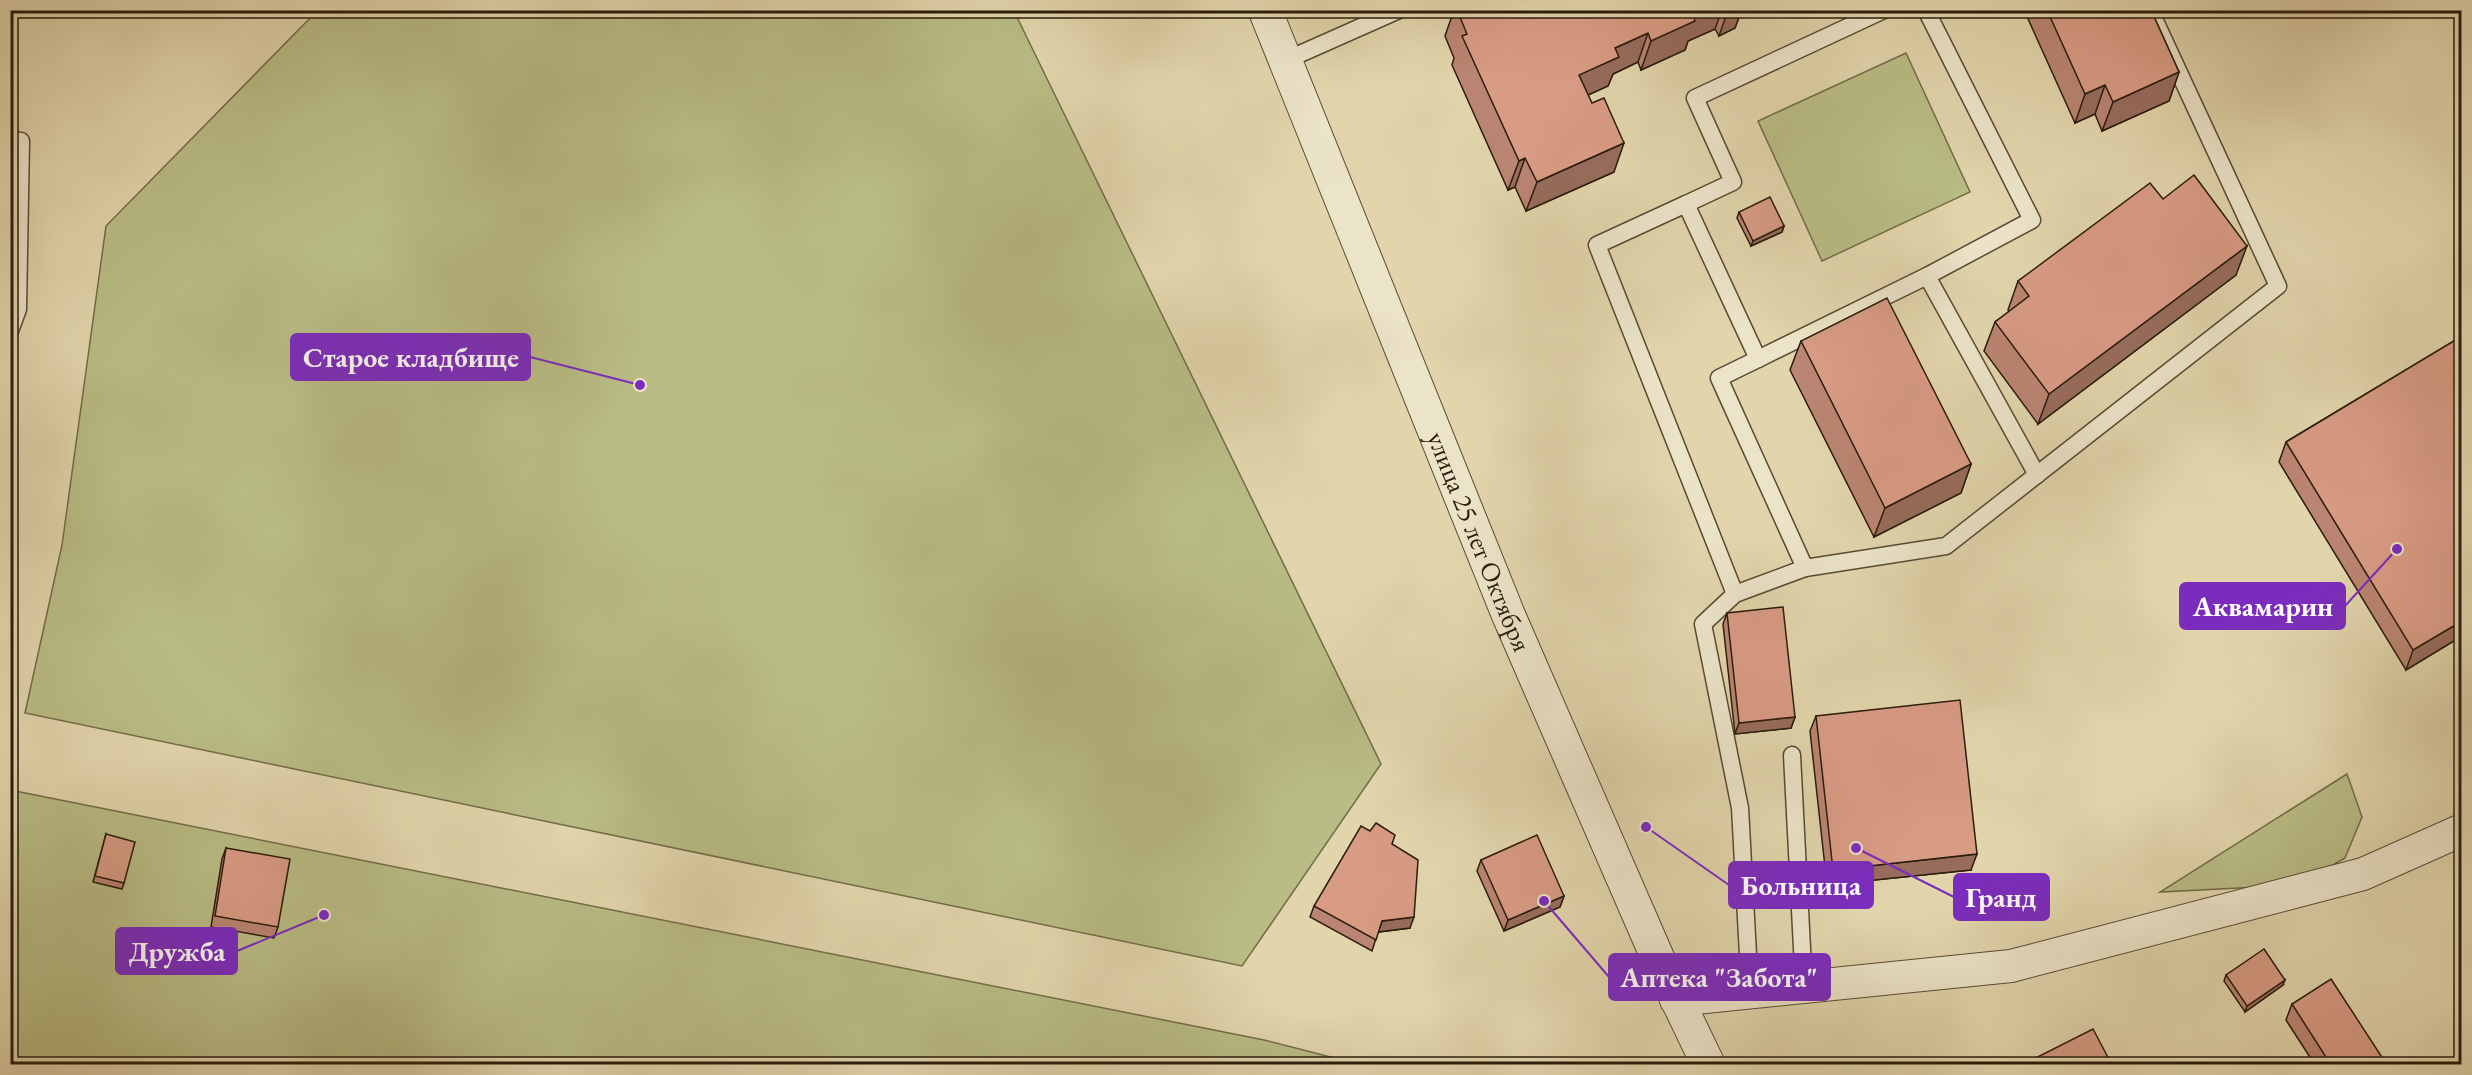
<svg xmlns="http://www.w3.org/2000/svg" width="2472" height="1075" font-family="'EB Garamond',serif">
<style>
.green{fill:#b9bc85;stroke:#726c48;stroke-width:1.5}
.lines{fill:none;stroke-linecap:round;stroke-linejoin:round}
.service-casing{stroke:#584a34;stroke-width:19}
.minor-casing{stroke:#584a34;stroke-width:34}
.tertiary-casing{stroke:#584a34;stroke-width:35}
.service{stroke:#ece4c9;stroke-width:16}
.minor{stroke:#ece4c9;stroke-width:32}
.tertiary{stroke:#ece4c9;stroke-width:33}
.wall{fill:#ba8572;stroke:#2a1c0c;stroke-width:1.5}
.shaded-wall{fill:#976c5c;stroke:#2a1c0c;stroke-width:1.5}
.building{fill:#d89b84;stroke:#2a1c0c;stroke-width:1.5}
.labels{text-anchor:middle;stroke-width:4.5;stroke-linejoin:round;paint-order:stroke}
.street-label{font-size:27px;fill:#2a1c0c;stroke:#ece4c9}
.leader{fill:none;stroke:#7b2cbf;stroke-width:2}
.callout-dot{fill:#7b2cbf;stroke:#ece4c9;stroke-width:2}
.callout{fill:#7b2cbf;stroke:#7b2cbf;stroke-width:2}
.callout-label{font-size:28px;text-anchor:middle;font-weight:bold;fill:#fff}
</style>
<rect width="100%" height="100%" fill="#e2d5ac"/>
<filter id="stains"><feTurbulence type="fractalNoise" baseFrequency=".00333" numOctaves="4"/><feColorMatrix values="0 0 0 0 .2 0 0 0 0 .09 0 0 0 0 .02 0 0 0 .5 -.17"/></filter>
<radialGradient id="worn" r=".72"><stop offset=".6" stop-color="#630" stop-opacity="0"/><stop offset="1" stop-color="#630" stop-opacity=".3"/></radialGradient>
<g class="green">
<path d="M1014 11 1381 764 1242 966 25 713 62 545 106 226 317 11Z"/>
<path d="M1906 53 1970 192 1822 261 1758 121Z"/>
<path d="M2347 774 2362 817 2345 858 2299 885 2160 892Z"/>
<path d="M10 790 1264 1040 1358 1064H11Z"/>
</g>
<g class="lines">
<defs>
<g id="service">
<path d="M1926 10 2032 220 1927 276 2037 475"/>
<path d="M1284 61 1399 10"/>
<path d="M10 140 21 141 18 309 10 331"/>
<path d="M1686 204 1597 245 1735 594"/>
<path d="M1758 359 1927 276"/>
<path d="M1805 568 1719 378 1758 359 1686 204 1733 182 1695 98 1884 10"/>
<path d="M1792 755 1804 987"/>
<path d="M1750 992 1740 808 1703 624 1735 594 1805 568 1946 546 2278 286 2150 10"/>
</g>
<path id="minor" d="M1676 1000 2011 966 2363 874 2462 830"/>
<g id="tertiary">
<path id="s1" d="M1265 10 1508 614 1662 968 1708 1064"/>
</g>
</defs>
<use href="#service" class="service-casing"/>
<use href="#minor" class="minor-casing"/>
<use href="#tertiary" class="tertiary-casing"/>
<use href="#service" class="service"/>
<use href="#minor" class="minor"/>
<use href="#tertiary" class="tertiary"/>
</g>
<g class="wall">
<path d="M1454 10H1744L1741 12 1735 28 1719 36 1715 29 1688 41 1685 50 1641 70 1638 62 1613 74 1608 86 1588 95 1614 172 1526 211 1515 187 1508 190 1452 65 1454 58 1445 36Z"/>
<path d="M2024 10H2151L2179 72 2169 101 2102 131 2095 114 2075 123Z"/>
<path d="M2163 199 2236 275 2038 424 1984 351 1995 322 2009 312 2008 310 2018 281Z"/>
<path d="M1739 212 1784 226 1782 232 1751 246 1737 218Z"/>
<path d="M2462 336V636L2406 670 2279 462 2286 442Z"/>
<path d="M1801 341 1971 464 1961 493 1874 537 1790 370Z"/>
<path d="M1727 613 1795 717 1791 728 1735 734 1723 624Z"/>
<path d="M1816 716 1971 870 1827 885 1810 731Z"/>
<path d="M106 834 124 883 122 889 93 882Z"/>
<path d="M1392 844 1410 928 1378 932 1372 951 1310 917 1314 906Z"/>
<path d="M226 848 278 927 274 938 211 927 222 859Z"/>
<path d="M1481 860 1564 896 1560 907 1504 931 1477 871Z"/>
<path d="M2226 975 2283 985 2245 1012 2224 981Z"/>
<path d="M2292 1004 2387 1065H2315L2286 1020Z"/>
</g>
<g class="shaded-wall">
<path d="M1701 10H1722L1715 29 1688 41 1685 50 1641 70 1651 41 1693 14Z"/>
<path d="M1728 10H1744L1741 12 1735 28 1719 36Z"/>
<path d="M1648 33 1638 62 1613 74 1608 86 1568 104 1579 75 1615 48Z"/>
<path d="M2179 72 2169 101 2102 131 2113 102Z"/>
<path d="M2105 85 2095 114 2075 123 2085 94Z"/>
<path d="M1624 143 1614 172 1526 211 1537 182Z"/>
<path d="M1525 158 1515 187 1508 190 1519 161Z"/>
<path d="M1784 226 1782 232 1751 246 1753 241Z"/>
<path d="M2247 246 2236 275 2038 424 2049 394Z"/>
<path d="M1971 464 1961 493 1874 537 1885 508Z"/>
<path d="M2462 621V636L2406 670 2413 650Z"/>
<path d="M1795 717 1791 728 1735 734 1739 723Z"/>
<path d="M1977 854 1971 870 1827 885 1833 870Z"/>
<path d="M1564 896 1560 907 1504 931 1508 920Z"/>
<path d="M1414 917 1410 928 1378 932 1382 921Z"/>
<path d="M2285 980 2283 985 2245 1012 2247 1006Z"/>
</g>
<g class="building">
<path d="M1457 10H1701L1693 14 1695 21 1651 41 1648 33 1615 48 1619 57 1579 75 1592 103 1604 98 1624 143 1537 182 1525 158 1519 161 1462 36 1467 34Z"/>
<path d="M2047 10H2151L2179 72 2113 102 2105 85 2085 94Z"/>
<path d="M2194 175 2247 246 2049 394 1995 322 2029 296 2018 281 2150 183 2163 199Z"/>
<path d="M1770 197 1784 226 1753 241 1739 212Z"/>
<path d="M1887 298 1971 464 1885 508 1801 341Z"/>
<path d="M2462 336V621L2413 650 2286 442Z"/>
<path d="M1783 607 1795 717 1739 723 1727 613Z"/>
<path d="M1960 700 1977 854 1833 870 1816 716Z"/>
<path d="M10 799 17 800 10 837Z"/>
<path d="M1376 823 1395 835 1392 844 1418 860 1414 917 1382 921 1376 940 1314 906 1361 826 1370 831Z"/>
<path d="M106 834 135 842 124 883 95 876Z"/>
<path d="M1537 835 1564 896 1508 920 1481 860Z"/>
<path d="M226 848 290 859 278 927 215 916Z"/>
<path d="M2264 949 2285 980 2247 1006 2226 975Z"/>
<path d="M2331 979 2387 1065H2331L2292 1004Z"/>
<path d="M2093 1029 2112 1065H2022Z"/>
</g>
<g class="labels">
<g class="street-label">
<text dy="9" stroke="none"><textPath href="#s1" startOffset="573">улица 25 лет Октября</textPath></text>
</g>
</g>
<path class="leader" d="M640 385L530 357M2397 549L2345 606M1646 827L1729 885M1856 848L1954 897M324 915L237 951M1544 901L1609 977"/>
<g class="callout-dot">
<circle cx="640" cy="385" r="6"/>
<circle cx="2397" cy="549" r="6"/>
<circle cx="1646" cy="827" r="6"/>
<circle cx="1856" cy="848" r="6"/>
<circle cx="324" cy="915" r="6"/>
<circle cx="1544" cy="901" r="6"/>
</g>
<g class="callout">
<rect x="291" y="334" width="239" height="46" rx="6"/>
<rect x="2180" y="583" width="165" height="46" rx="6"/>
<rect x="1729" y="862" width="144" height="46" rx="6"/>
<rect x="1954" y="874" width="95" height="46" rx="6"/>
<rect x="116" y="928" width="121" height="46" rx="6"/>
<rect x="1609" y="954" width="221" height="46" rx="6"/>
</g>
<g class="callout-label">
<text x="411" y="367">Старое кладбище</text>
<text x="2263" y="616">Аквамарин</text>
<text x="1801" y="895">Больница</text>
<text x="2001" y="907">Гранд</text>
<text x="177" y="961">Дружба</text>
<text x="1719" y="987">Аптека "Забота"</text>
</g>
<rect width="2472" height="1075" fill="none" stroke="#e2d5ac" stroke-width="36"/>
<rect x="12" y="12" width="2448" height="1051" fill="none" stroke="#2a1c0c" stroke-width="3"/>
<rect x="18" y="18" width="2436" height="1039" fill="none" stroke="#2a1c0c" stroke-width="1.5"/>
<rect width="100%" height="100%" filter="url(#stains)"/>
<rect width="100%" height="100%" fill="url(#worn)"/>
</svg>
